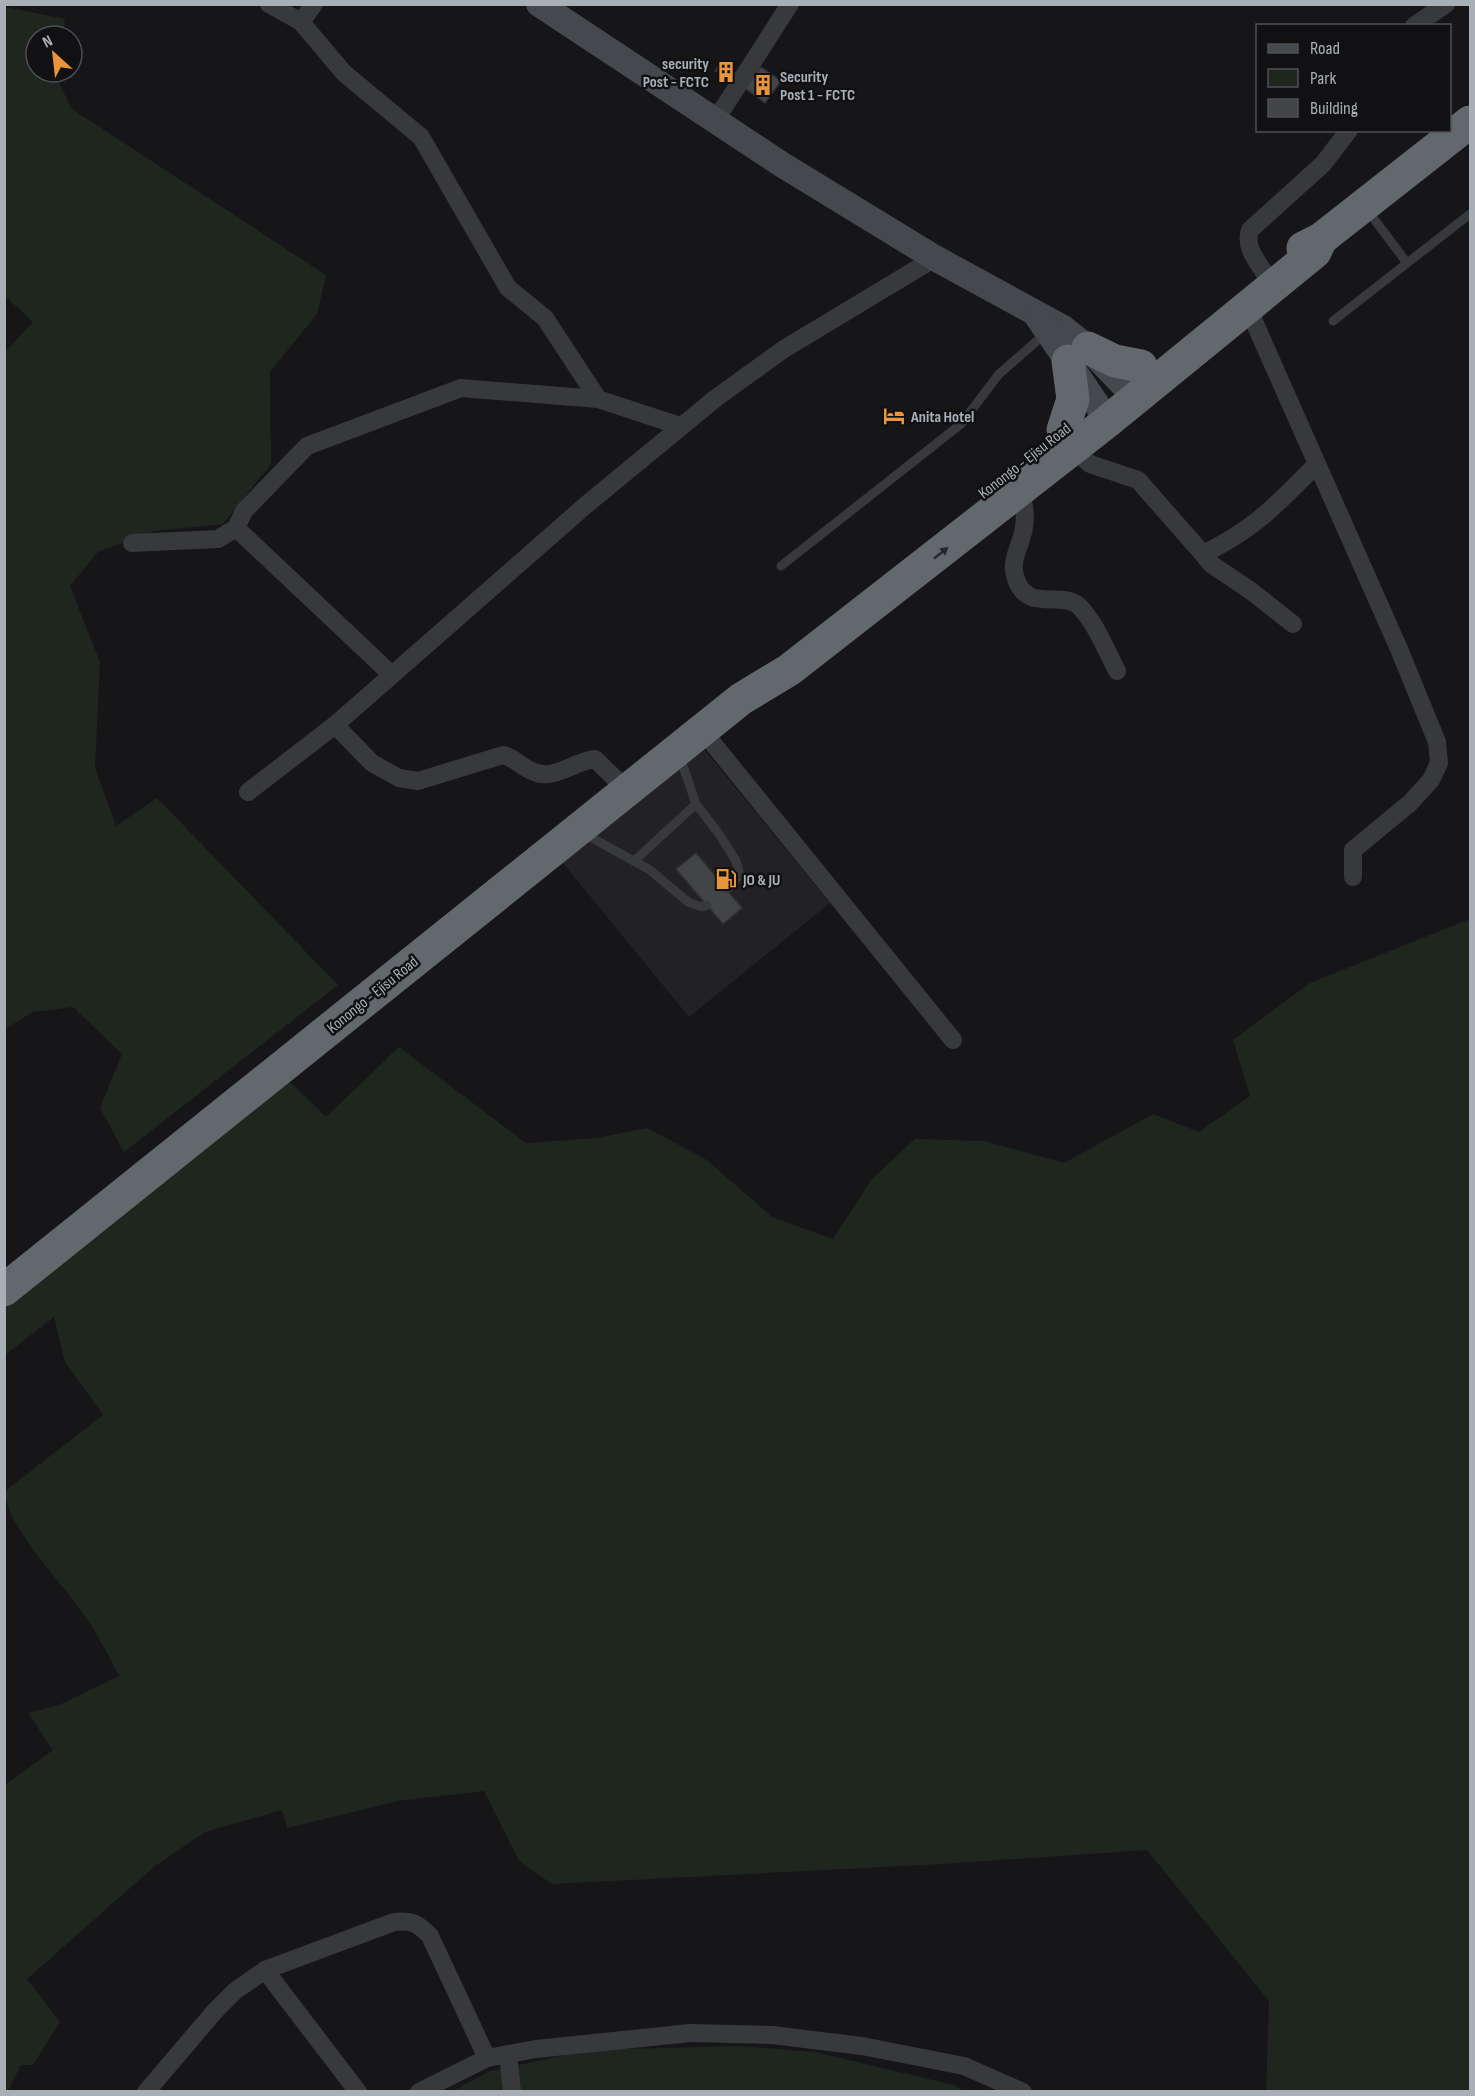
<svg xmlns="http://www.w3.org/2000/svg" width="1475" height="2096" font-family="'Sofia Sans Condensed',sans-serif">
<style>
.built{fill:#222225}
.green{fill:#1e261e}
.building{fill:#434448;stroke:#303134;stroke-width:1.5}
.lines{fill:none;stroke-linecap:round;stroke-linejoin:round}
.lane{stroke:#37393d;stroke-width:9}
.street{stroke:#37393d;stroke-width:18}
.secondary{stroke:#45484d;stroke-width:26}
.highway{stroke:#63686d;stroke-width:33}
.oneway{fill:#26272a}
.labels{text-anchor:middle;stroke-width:5;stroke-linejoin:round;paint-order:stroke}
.poi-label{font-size:16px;font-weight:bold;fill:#a9afb7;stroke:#111113;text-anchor:start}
.street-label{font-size:16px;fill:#a9afb7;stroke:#111113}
</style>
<rect width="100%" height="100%" fill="#161618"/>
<path class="built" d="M703 748 830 903 689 1017 562 862Z"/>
<g class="green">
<path d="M5 7 65 19 63 36H36V72H57L56 77 72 109 326 275 317 314 270 372 271 464 223 524 156 531 98 552 70 586 100 662 95 768 116 826 157 798 338 985 124 1152 100 1108 122 1054 73 1007 33 1012 5 1029 4 353 33 322 5 296Z"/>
<path d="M1470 919V2091H1266L1269 2001 1147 1850 943 1864 552 1884 519 1861 484 1791 398 1801 287 1828 282 1810 205 1832 155 1866 27 1979 60 2022 33 2065H21L8 2091H5V1785L53 1750 28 1713 59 1705 119 1676C109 1657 99 1637 87 1619 67 1588 5 1526 5 1491L103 1415 65 1362 54 1317 5 1355 4 1309 285 1077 326 1117 399 1047 526 1143 597 1138 647 1128 707 1160 772 1217 833 1239 872 1179 915 1139 984 1141 1064 1163 1153 1114 1199 1132 1250 1096 1233 1040 1310 983Z"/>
<path d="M738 2046 815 2052 954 2085 964 2091 451 2092 490 2071 589 2050Z"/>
</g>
<g class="building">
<path d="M720 63 736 73 733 80 715 71Z"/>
<path d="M761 67 781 81 765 103 745 88Z"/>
<path d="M696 853 742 908 723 924 676 869Z"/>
</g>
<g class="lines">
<g class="lane">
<path d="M1368 211 1407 263"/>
<path d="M1333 321 1470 214"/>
<path d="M781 566 961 424 999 374 1046 333"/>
<path d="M680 757 696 804 719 834 736 861 740 875 727 889"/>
<path d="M585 834 650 870 688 902 702 907 707 905"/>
<path d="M634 861 696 804"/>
</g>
<g class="street">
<path d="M269 4 301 22 344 73 421 137 508 288 545 318 598 399 680 426"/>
<path d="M301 22 314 4"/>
<path d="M1414 26 1446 4"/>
<path d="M715 121 790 4"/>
<path d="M1266 275C1257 261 1244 247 1250 230L1323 164 1349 130"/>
<path d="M1248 308 1399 649 1437 742 1439 763 1431 780 1410 803 1353 850V877"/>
<path d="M1073 449 1090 464 1138 480 1203 554C1254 530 1277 504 1316 465"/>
<path d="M1020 491C1024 502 1026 515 1024 527 1022 544 1010 559 1015 576 1026 615 1062 589 1080 607 1096 624 1106 650 1117 671"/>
<path d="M236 528 392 675"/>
<path d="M132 543 218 539 236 528 244 511 307 446 461 388 598 399"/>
<path d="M1203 554 1211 564 1251 591 1293 624"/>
<path d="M335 725 372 763 399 778 418 781 503 755C515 758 521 767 532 771 553 782 574 761 595 759L627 790"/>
<path d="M702 730 953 1040"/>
<path d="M248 792 335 725 586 505 716 398 784 349 935 258"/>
<path d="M265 1970 358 2092"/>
<path d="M508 2054 512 2092"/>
<path d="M146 2092 215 2011 235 1991 265 1970 394 1922C411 1920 418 1923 430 1936L487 2058 536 2049 690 2033 772 2035 862 2046 964 2066 1023 2092"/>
<path d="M419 2092 487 2058"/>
</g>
<g class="secondary">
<path d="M539 4 781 164 935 258 1063 328 1088 348 1136 398"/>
<path d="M1037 316 1108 421"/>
</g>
<g class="highway">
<path d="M1303 248 1321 239 1470 122"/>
<path d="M1088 348 1115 361 1141 366"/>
<path d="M1063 430 1073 399 1068 361"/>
<path d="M4 1290 741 699 789 670 1108 421 1315 252 1321 239"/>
</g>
</g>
<defs><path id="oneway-solid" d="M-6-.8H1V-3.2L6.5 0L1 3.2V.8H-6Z" transform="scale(1.5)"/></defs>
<use class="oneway" href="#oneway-solid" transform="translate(941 553) rotate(-38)"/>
<defs>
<symbol id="building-bare" viewBox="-9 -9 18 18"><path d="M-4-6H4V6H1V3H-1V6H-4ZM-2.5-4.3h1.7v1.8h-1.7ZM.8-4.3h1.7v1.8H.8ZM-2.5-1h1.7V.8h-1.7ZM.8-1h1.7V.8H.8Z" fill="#ea953c" stroke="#111113" stroke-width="2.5" paint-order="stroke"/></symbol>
<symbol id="hotel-bare" viewBox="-9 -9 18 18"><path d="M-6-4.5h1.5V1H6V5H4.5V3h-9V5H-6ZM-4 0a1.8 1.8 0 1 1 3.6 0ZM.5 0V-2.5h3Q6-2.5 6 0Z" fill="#ea953c" stroke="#111113" stroke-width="2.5" paint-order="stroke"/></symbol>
<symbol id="fuel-bare" viewBox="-9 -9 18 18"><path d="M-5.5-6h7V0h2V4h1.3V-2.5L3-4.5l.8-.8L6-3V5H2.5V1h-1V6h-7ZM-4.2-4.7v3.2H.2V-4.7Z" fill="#ea953c" stroke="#111113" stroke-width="2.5" paint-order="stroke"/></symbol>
</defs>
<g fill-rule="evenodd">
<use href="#building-bare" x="711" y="57" width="30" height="30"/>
<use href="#building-bare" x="748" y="70" width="30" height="30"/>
<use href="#hotel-bare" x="879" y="401" width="30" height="30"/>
<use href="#fuel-bare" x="711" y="864" width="30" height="30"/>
</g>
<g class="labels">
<g class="poi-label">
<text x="709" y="69" text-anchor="end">security<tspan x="709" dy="18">Post - FCTC</tspan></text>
<text x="780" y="82">Security<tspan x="780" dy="18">Post 1 - FCTC</tspan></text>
<text x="911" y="422">Anita Hotel</text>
<text x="743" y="885">JO &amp; JU</text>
</g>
<g class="street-label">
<text transform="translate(1024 460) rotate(-38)" y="6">Konongo - Ejisu Road</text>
<text transform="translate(372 994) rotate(-39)" y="6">Konongo - Ejisu Road</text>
</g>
</g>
<rect width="1475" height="2096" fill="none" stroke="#a9afb7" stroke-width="12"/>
<rect x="1256" y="24" width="195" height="108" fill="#111113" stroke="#4e5055" stroke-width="1.5"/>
<rect x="1268" y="44" width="30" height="9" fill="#45484d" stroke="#4e5055" stroke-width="1.5"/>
<text x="1310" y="54" font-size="18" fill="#a9afb7">Road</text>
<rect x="1268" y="69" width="30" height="18" fill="#1e261e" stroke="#4e5055" stroke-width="1.5"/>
<text x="1310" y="84" font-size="18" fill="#a9afb7">Park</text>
<rect x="1268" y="99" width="30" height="18" fill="#434448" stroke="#4e5055" stroke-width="1.5"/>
<text x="1310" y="114" font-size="18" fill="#a9afb7">Building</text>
<g transform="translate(54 54) rotate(333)"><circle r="28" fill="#111113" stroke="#4e5055" stroke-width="1.5"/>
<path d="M0-4.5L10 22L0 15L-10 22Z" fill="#ea953c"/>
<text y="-9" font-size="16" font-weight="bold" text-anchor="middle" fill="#a9afb7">N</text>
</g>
</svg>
